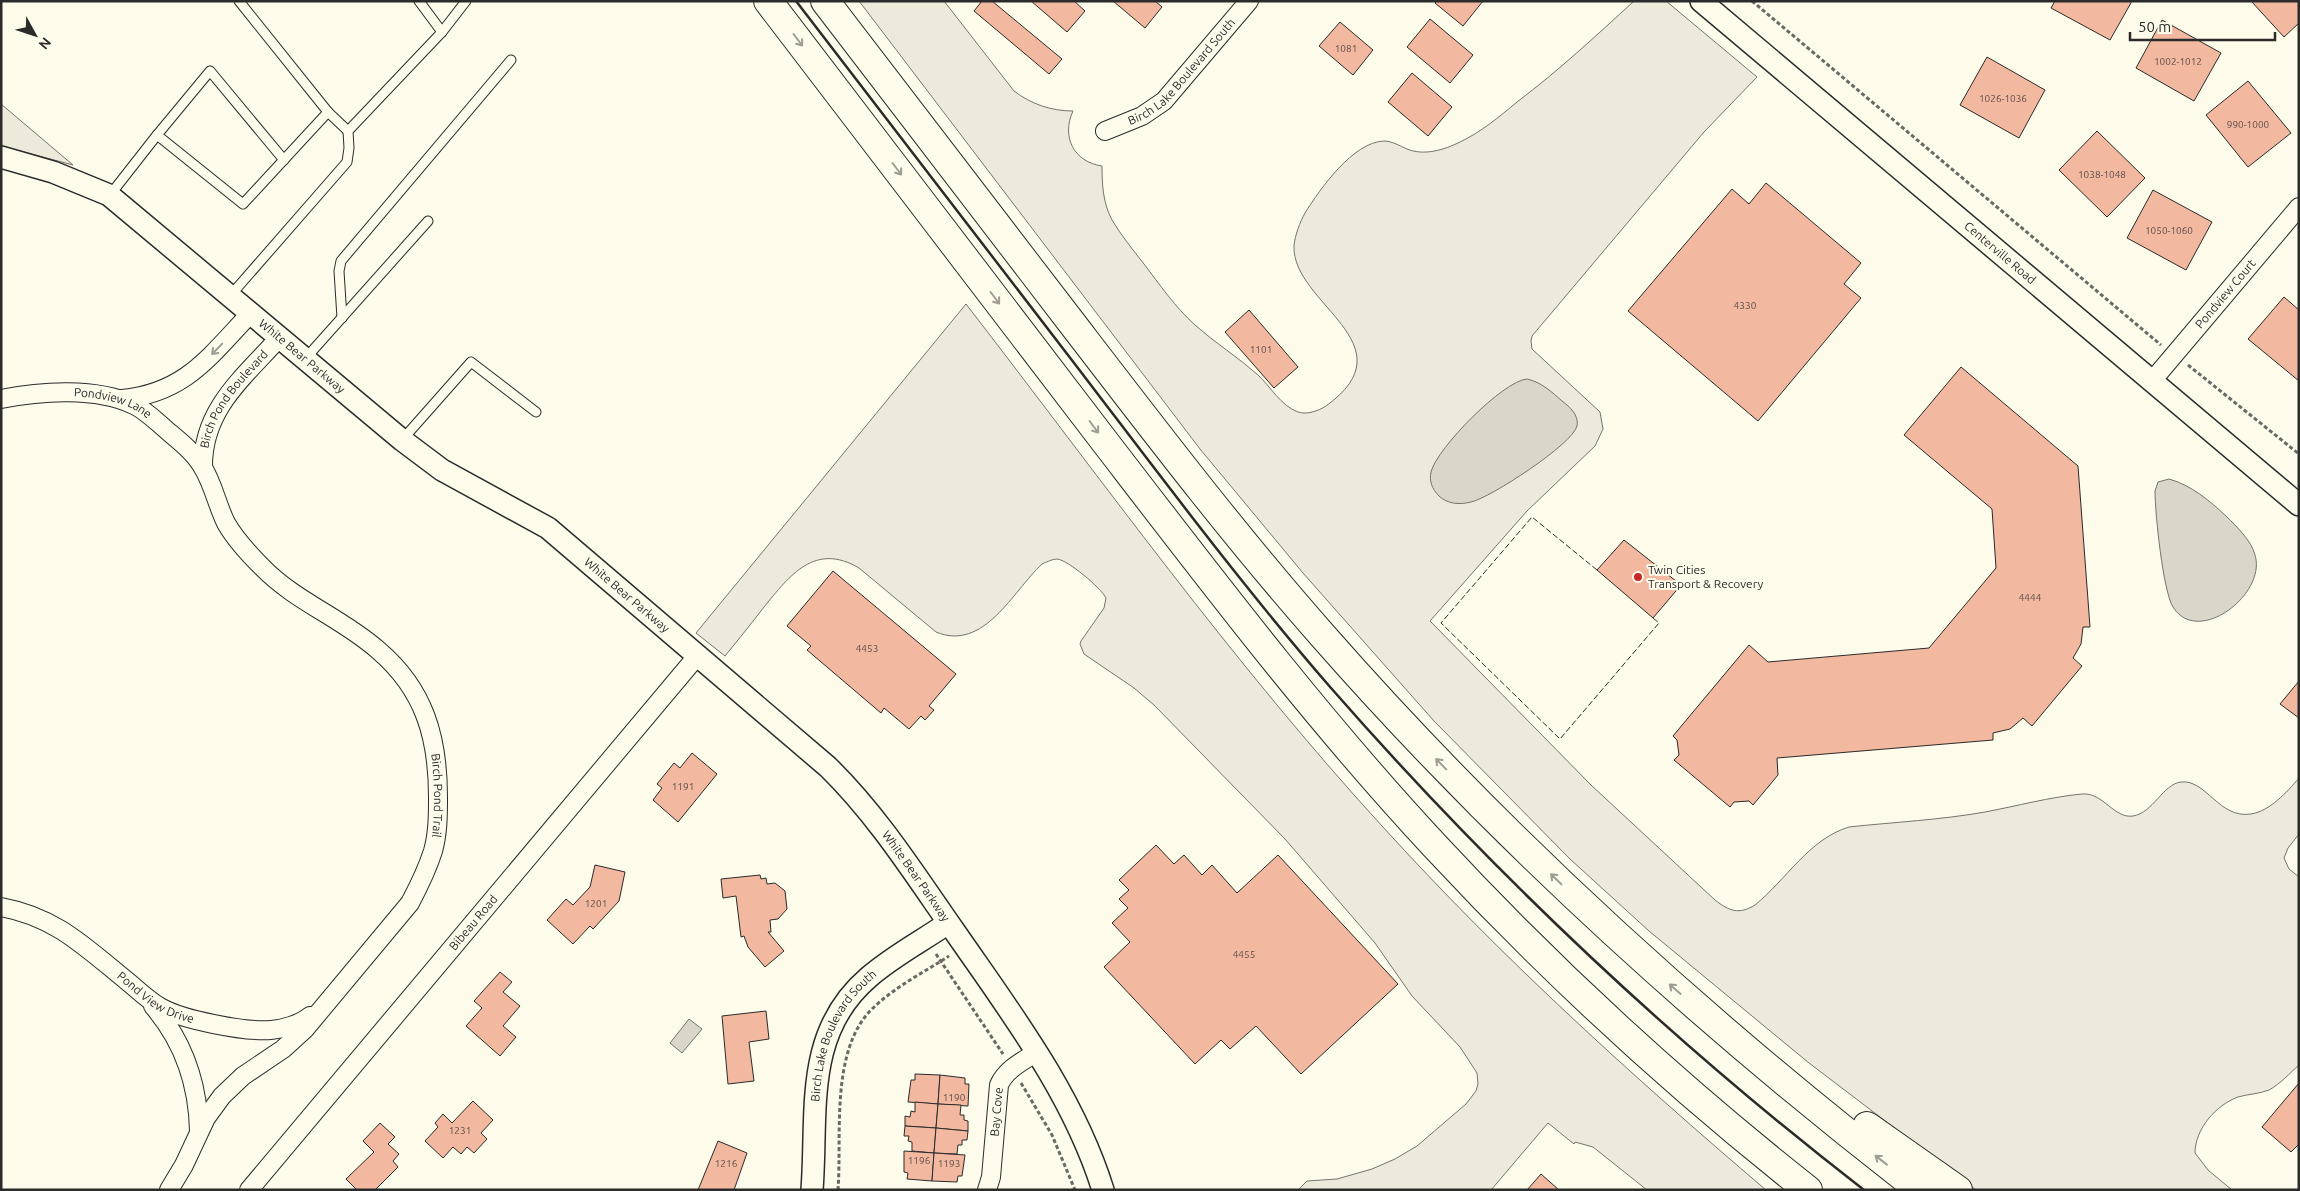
<svg xmlns="http://www.w3.org/2000/svg" width="2300" height="1191" font-family="Ubuntu,sans-serif">
<style>
.green{fill:#ecebdb;stroke:#74746e}
.water{fill:#d8d7c9;stroke:#74746e}
.building{fill:#f2b8a0;stroke:#2b2b2b}
.lines{fill:none;stroke-linecap:round;stroke-linejoin:round}
.service-casing{stroke:#2b2b2b;stroke-width:11}
.minor-casing{stroke:#2b2b2b;stroke-width:20}
.tertiary-casing{stroke:#2b2b2b;stroke-width:24}
.motorway-casing{stroke:#2b2b2b;stroke-width:30}
.path{stroke:#6a6964;stroke-width:3;stroke-dasharray:4 2.5;stroke-linecap:butt}
.service{stroke:#fdfbea;stroke-width:9}
.minor{stroke:#fdfbea;stroke-width:18}
.tertiary{stroke:#fdfbea;stroke-width:21}
.motorway{stroke:#fdfbea;stroke-width:28}
.fence{stroke:#2b2b2b;stroke-width:1;stroke-dasharray:6 2.5;stroke-linecap:butt}
.wall{stroke:#2b2b2b;stroke-width:2.5}
.oneway{stroke:#9e9d94}
.poi-dot{fill:#c62828;stroke:#fdfbea;stroke-width:2}
.labels{text-anchor:middle;stroke-width:4;stroke-linejoin:round;paint-order:stroke}
.number-label{font-size:10px;fill:#5d4e48}
.street-label{font-size:12px;fill:#2b2b2b;stroke:#fdfbea}
.poi-label{font-size:12px;fill:#2b2b2b;stroke:#fdfbea;text-anchor:start}
</style>
<rect width="100%" height="100%" fill="#fdfbea"/>
<g class="green">
<path d="M859 1H944L1014 91C1031 104 1051 111 1073 111 1061 137 1074 162 1102 166 1102 185 1103 203 1112 220 1121 235 1133 250 1144 264 1160 285 1175 307 1195 325 1215 343 1238 357 1258 375 1270 386 1281 406 1298 412 1307 415 1318 411 1326 406 1412 344 1292 304 1294 246 1295 235 1300 222 1305 213 1320 189 1353 142 1384 141 1392 141 1400 146 1407 149 1424 156 1444 150 1460 142 1481 132 1499 117 1517 102 1558 71 1596 36 1634 1H1666L1757 77 1704 132 1532 336 1531 341 1532 349 1600 412 1603 429 1595 446 1527 511 1430 621 1591 785 1715 900C1729 911 1739 915 1755 905 1786 880 1809 839 1849 827 1895 822 1940 820 1985 812 2017 806 2050 797 2082 794 2103 792 2114 819 2133 816 2153 813 2163 784 2181 782 2206 779 2219 819 2251 814 2270 811 2287 792 2299 778V834L2288 848 2284 858 2289 869 2299 877V1065C2290 1073 2280 1084 2269 1090 2259 1094 2248 1094 2238 1097 2216 1105 2195 1129 2195 1153L2208 1170 2232 1190H1976L1809 1063 1649 931 1570 859 1434 721 1303 573 1200 449Z"/>
<path d="M1 104 73 165 1 146Z"/>
<path d="M966 304C1102 480 1232 662 1382 826 1501 957 1631 1075 1766 1190H1647L1593 1147 1575 1142 1574 1144 1548 1123 1491 1190H1298L1307 1181 1337 1179 1372 1169 1395 1159 1417 1146 1466 1104 1476 1091 1478 1084 1477 1073 1460 1047 1412 996 1375 943 1285 839 1154 705 1134 688 1084 654 1080 644 1081 641 1104 608 1106 598C1101 588 1068 560 1057 559 1052 559 1047 562 1042 564 1013 591 984 652 936 632L859 568C815 542 790 575 764 607 751 624 738 640 725 656L696 633Z"/>
</g>
<g class="water">
<path d="M1527 379C1541 382 1552 392 1562 401 1570 407 1579 415 1577 426 1573 444 1490 498 1471 502 1460 505 1447 504 1439 496 1432 489 1429 481 1431 472 1437 448 1503 381 1527 379Z"/>
<path d="M2169 479C2191 485 2210 501 2226 516 2237 527 2251 540 2255 555 2267 594 2198 647 2173 607 2163 591 2155 513 2155 491L2158 482Z"/>
<path d="M689 1019 702 1029 682 1053 670 1043Z"/>
</g>
<g class="building">
<path d="M982 1H992L1062 59 1049 74 974 11Z"/>
<path d="M1031 1H1074L1085 11 1067 32Z"/>
<path d="M1113 1H1155L1162 7 1145 28Z"/>
<path d="M1437 1H1483L1463 26 1435 3Z"/>
<path d="M2055 1H2132L2110 40 2051 8Z"/>
<path d="M2251 1H2299V23L2284 37Z"/>
<path d="M1430 19 1473 55 1450 83 1407 47Z"/>
<path d="M2162 20 2221 53 2194 101 2136 68Z"/>
<path d="M1340 22 1373 50 1353 75 1319 46Z"/>
<path d="M1987 57 2045 90 2019 138 1960 105Z"/>
<path d="M1412 73 1452 107 1428 136 1388 102Z"/>
<path d="M2248 81 2291 133 2248 167 2206 115Z"/>
<path d="M2097 131 2145 178 2107 217 2059 170Z"/>
<path d="M1766 183 1861 263 1844 284 1861 298 1758 421 1628 311 1732 189 1749 204Z"/>
<path d="M2153 190 2212 222 2186 270 2127 238Z"/>
<path d="M2284 297 2299 310V381L2248 339Z"/>
<path d="M1249 310 1298 367 1274 388 1225 332Z"/>
<path d="M1961 367 2078 466 2090 627H2083L2081 644 2073 658 2082 666 2032 726 2023 718 2010 729 1993 733V740L1777 758 1778 775 1753 805 1749 801 1734 802 1730 807 1674 760 1679 755 1677 740 1673 736 1749 645 1768 662 1929 648 1996 568 1992 509 1904 435Z"/>
<path d="M1624 540 1681 585 1653 618 1597 570Z"/>
<path d="M833 571 956 674 929 706 934 710 925 720 921 716 909 729 884 708 881 713 807 650 811 646 787 626Z"/>
<path d="M2299 681V718L2280 704Z"/>
<path d="M692 753 717 774 678 822 653 800 662 788 657 784 674 763 680 768Z"/>
<path d="M1156 845 1174 864 1184 855 1202 875 1212 865 1237 893 1278 855 1398 984 1301 1074 1256 1026 1230 1049 1221 1040 1195 1064 1104 967 1130 942 1112 923 1128 908 1119 899 1129 890 1119 880Z"/>
<path d="M595 865 625 872 619 901 593 929 590 926 573 944 547 920 566 899 573 905 590 887Z"/>
<path d="M760 875 761 879 766 878 767 884 775 883 785 891 787 909 778 919 770 920 771 932H768L784 951 765 967 748 947 744 936 741 937 736 896 723 898 721 879Z"/>
<path d="M500 972 512 982 503 992 520 1006 503 1026 516 1037 500 1056 466 1026 482 1008 474 1001Z"/>
<path d="M766 1011 769 1039 749 1042 754 1081 728 1084 722 1016Z"/>
<path d="M915 1074 940 1075 938 1104 908 1102 911 1080H915Z"/>
<path d="M940 1075 965 1078V1084H969L968 1106 938 1104Z"/>
<path d="M2299 1083V1144L2291 1152 2262 1127Z"/>
<path d="M473 1101 493 1120 481 1133 487 1139 474 1153 467 1147 461 1154 453 1147 443 1158 425 1141 438 1127 435 1123 443 1114 452 1123Z"/>
<path d="M915 1102 938 1104 936 1128 905 1126V1116L910 1117 911 1111 915 1112Z"/>
<path d="M938 1104 961 1105 960 1115H964V1120L968 1121V1131L936 1128Z"/>
<path d="M380 1123 395 1137 388 1144 399 1154 393 1161 398 1167 375 1190H357L346 1179 374 1152 363 1141Z"/>
<path d="M905 1126 936 1128 934 1153 912 1151V1142L908 1141 909 1136H904Z"/>
<path d="M936 1128 968 1131 967 1140H962V1145H958L957 1154 934 1153Z"/>
<path d="M718 1141 747 1153 734 1190H698Z"/>
<path d="M904 1151 934 1153 932 1181 907 1179 908 1173 904 1172Z"/>
<path d="M934 1153 965 1155 962 1176H958L957 1182 932 1181Z"/>
<path d="M1541 1174 1559 1190H1527Z"/>
</g>
<g class="lines">
<defs>
<g id="service">
<path d="M419 1 442 32"/>
<path d="M328 112 348 131"/>
<path d="M157 135 210 71 284 160"/>
<path d="M110 195 157 135 243 204 328 112 239 1"/>
<path d="M230 296 347 162 349 148 348 131 442 32 466 1"/>
<path d="M342 318 339 271 341 261 511 60"/>
<path d="M305 359 428 221"/>
<path d="M402 440 471 362 536 412"/>
</g>
<g id="minor">
<path id="s1" d="M1105 131 1142 116 1164 101 1249 1"/>
<path id="s2" d="M2152 381 2299 207"/>
<path id="s3" d="M1 399C41 391 96 387 134 405 147 411 159 424 170 433 182 443 194 453 202 466 213 483 217 505 226 523 235 539 249 554 262 567 296 602 342 618 378 650 425 690 438 738 438 797 438 815 438 833 433 851 427 870 419 886 410 903L305 1029 283 1049 243 1076 222 1096 206 1118 184 1165 169 1190"/>
<path d="M122 399C185 393 209 357 250 314"/>
<path id="s4" d="M203 466C203 409 243 378 279 338"/>
<path id="s5" d="M1 907C56 917 85 947 127 981 138 990 148 1000 160 1007 182 1020 245 1032 271 1030 284 1029 300 1024 310 1016"/>
<path d="M153 1006C184 1042 198 1083 199 1131"/>
<path id="s6" d="M249 1190 698 655"/>
<path id="s7" d="M987 1190 991 1177 999 1085C1006 1069 1023 1061 1037 1052"/>
</g>
<g id="tertiary">
<path id="s8" d="M1701 1 2299 505"/>
<path id="s9" d="M1 157 53 172 109 195 402 440 442 470 548 528 828 767C878 816 915 875 955 932 1011 1013 1073 1094 1103 1190"/>
<path id="s10" d="M812 1190C818 1112 803 1033 869 977 893 956 922 941 948 923"/>
</g>
<g id="motorway">
<path d="M768 1C879 147 991 292 1102 438 1209 577 1314 716 1434 845 1549 969 1675 1085 1808 1190"/>
<path d="M825 1C906 107 987 213 1068 318 1151 426 1233 534 1323 636 1503 841 1704 1023 1920 1190"/>
<path d="M1867 1126 1958 1190"/>
</g>
</defs>
<use href="#service" class="service-casing"/>
<use href="#minor" class="minor-casing"/>
<use href="#tertiary" class="tertiary-casing"/>
<use href="#motorway" class="motorway-casing"/>
<g class="path">
<path d="M1752 1 2161 345"/>
<path d="M2188 365 2299 454"/>
<path d="M936 954 1003 1054"/>
<path d="M1021 1083 1052 1135 1075 1190"/>
<path d="M838 1190C842 1135 830 1052 871 1010 894 987 923 973 949 956"/>
</g>
<use href="#service" class="service"/>
<use href="#minor" class="minor"/>
<use href="#tertiary" class="tertiary"/>
<use href="#motorway" class="motorway"/>
<path class="fence" d="M1597 570 1532 517 1441 623 1560 739 1659 623 1653 618"/>
<path class="wall" d="M796 1C888 121 980 240 1071 359 1156 470 1239 582 1331 688 1492 872 1670 1040 1864 1190"/>
</g>
<defs><path id="oneway-shaft" d="M-6 0H5M1.5-3L5.5 0L1.5 3" fill="none" stroke-width="1.6" stroke-linecap="round" stroke-linejoin="round" transform="scale(1.25)"/></defs>
<g class="oneway">
<use href="#oneway-shaft" transform="translate(798 40) rotate(53)"/>
<use href="#oneway-shaft" transform="translate(897 169) rotate(53)"/>
<use href="#oneway-shaft" transform="translate(995 298) rotate(53)"/>
<use href="#oneway-shaft" transform="translate(217 349) rotate(134)"/>
<use href="#oneway-shaft" transform="translate(1094 427) rotate(53)"/>
<use href="#oneway-shaft" transform="translate(1441 764) rotate(-134)"/>
<use href="#oneway-shaft" transform="translate(1556 879) rotate(-136)"/>
<use href="#oneway-shaft" transform="translate(1675 989) rotate(-139)"/>
<use href="#oneway-shaft" transform="translate(1881 1160) rotate(-142)"/>
</g>
<circle class="poi-dot" cx="1638" cy="577" r="5"/>
<g class="labels">
<g class="number-label">
<text x="1346" y="52">1081</text>
<text x="2178" y="65">1002-1012</text>
<text x="2003" y="102">1026-1036</text>
<text x="2248" y="128">990-1000</text>
<text x="2102" y="178">1038-1048</text>
<text x="2169" y="234">1050-1060</text>
<text x="1745" y="309">4330</text>
<text x="1261" y="353">1101</text>
<text x="2030" y="601">4444</text>
<text x="867" y="652">4453</text>
<text x="683" y="790">1191</text>
<text x="596" y="907">1201</text>
<text x="1244" y="958">4455</text>
<text x="954" y="1101">1190</text>
<text x="460" y="1134">1231</text>
<text x="919" y="1164">1196</text>
<text x="726" y="1167">1216</text>
<text x="949" y="1167">1193</text>
</g>
<g class="street-label">
<text dy="4" stroke="none"><textPath href="#s1" startOffset="99">Birch Lake Boulevard South</textPath></text>
<text dy="4" stroke="none"><textPath href="#s8" startOffset="391">Centerville Road</textPath></text>
<text dy="4" stroke="none"><textPath href="#s2" startOffset="114">Pondview Court</textPath></text>
<text dy="4" stroke="none"><textPath href="#s9" startOffset="366">White Bear Parkway</textPath></text>
<text dy="4" stroke="none"><textPath href="#s4" startOffset="76">Birch Pond Boulevard</textPath></text>
<text dy="4" stroke="none"><textPath href="#s3" startOffset="114">Pondview Lane</textPath></text>
<text dy="4" stroke="none"><textPath href="#s9" startOffset="771">White Bear Parkway</textPath></text>
<text dy="4" stroke="none"><textPath href="#s3" startOffset="652">Birch Pond Trail</textPath></text>
<text dy="4" stroke="none"><textPath href="#s9" startOffset="1176">White Bear Parkway</textPath></text>
<text dy="4" stroke="none"><textPath href="#s6" startOffset="349">Bibeau Road</textPath></text>
<text dy="4" stroke="none"><textPath href="#s5" startOffset="182">Pond View Drive</textPath></text>
<text dy="4" stroke="none"><textPath href="#s10" startOffset="162">Birch Lake Boulevard South</textPath></text>
<text dy="4" stroke="none"><textPath href="#s7" startOffset="79">Bay Cove</textPath></text>
</g>
<g class="poi-label">
<text x="1648" y="574">Twin Cities<tspan x="1648" dy="14">Transport &amp; Recovery</tspan></text>
</g>
</g>
<rect width="2300" height="1191" fill="none" stroke="#2b2b2b" stroke-width="5"/>
<g transform="translate(35 35) rotate(130)" stroke="#fdfbea" stroke-width="4" paint-order="stroke">
<path d="M0-4L9 19L0 12L-9 19Z" fill="#2b2b2b"/>
<text y="-8" font-size="14" font-weight="bold" text-anchor="middle" fill="#2b2b2b">N</text>
</g>
<path d="M2130 32v8h145v-8" fill="none" stroke="#2b2b2b" stroke-width="2.5"/>
<text x="2138" y="32" font-size="15" fill="#2b2b2b" stroke="#fdfbea" stroke-width="4" paint-order="stroke">50 m</text>
</svg>
